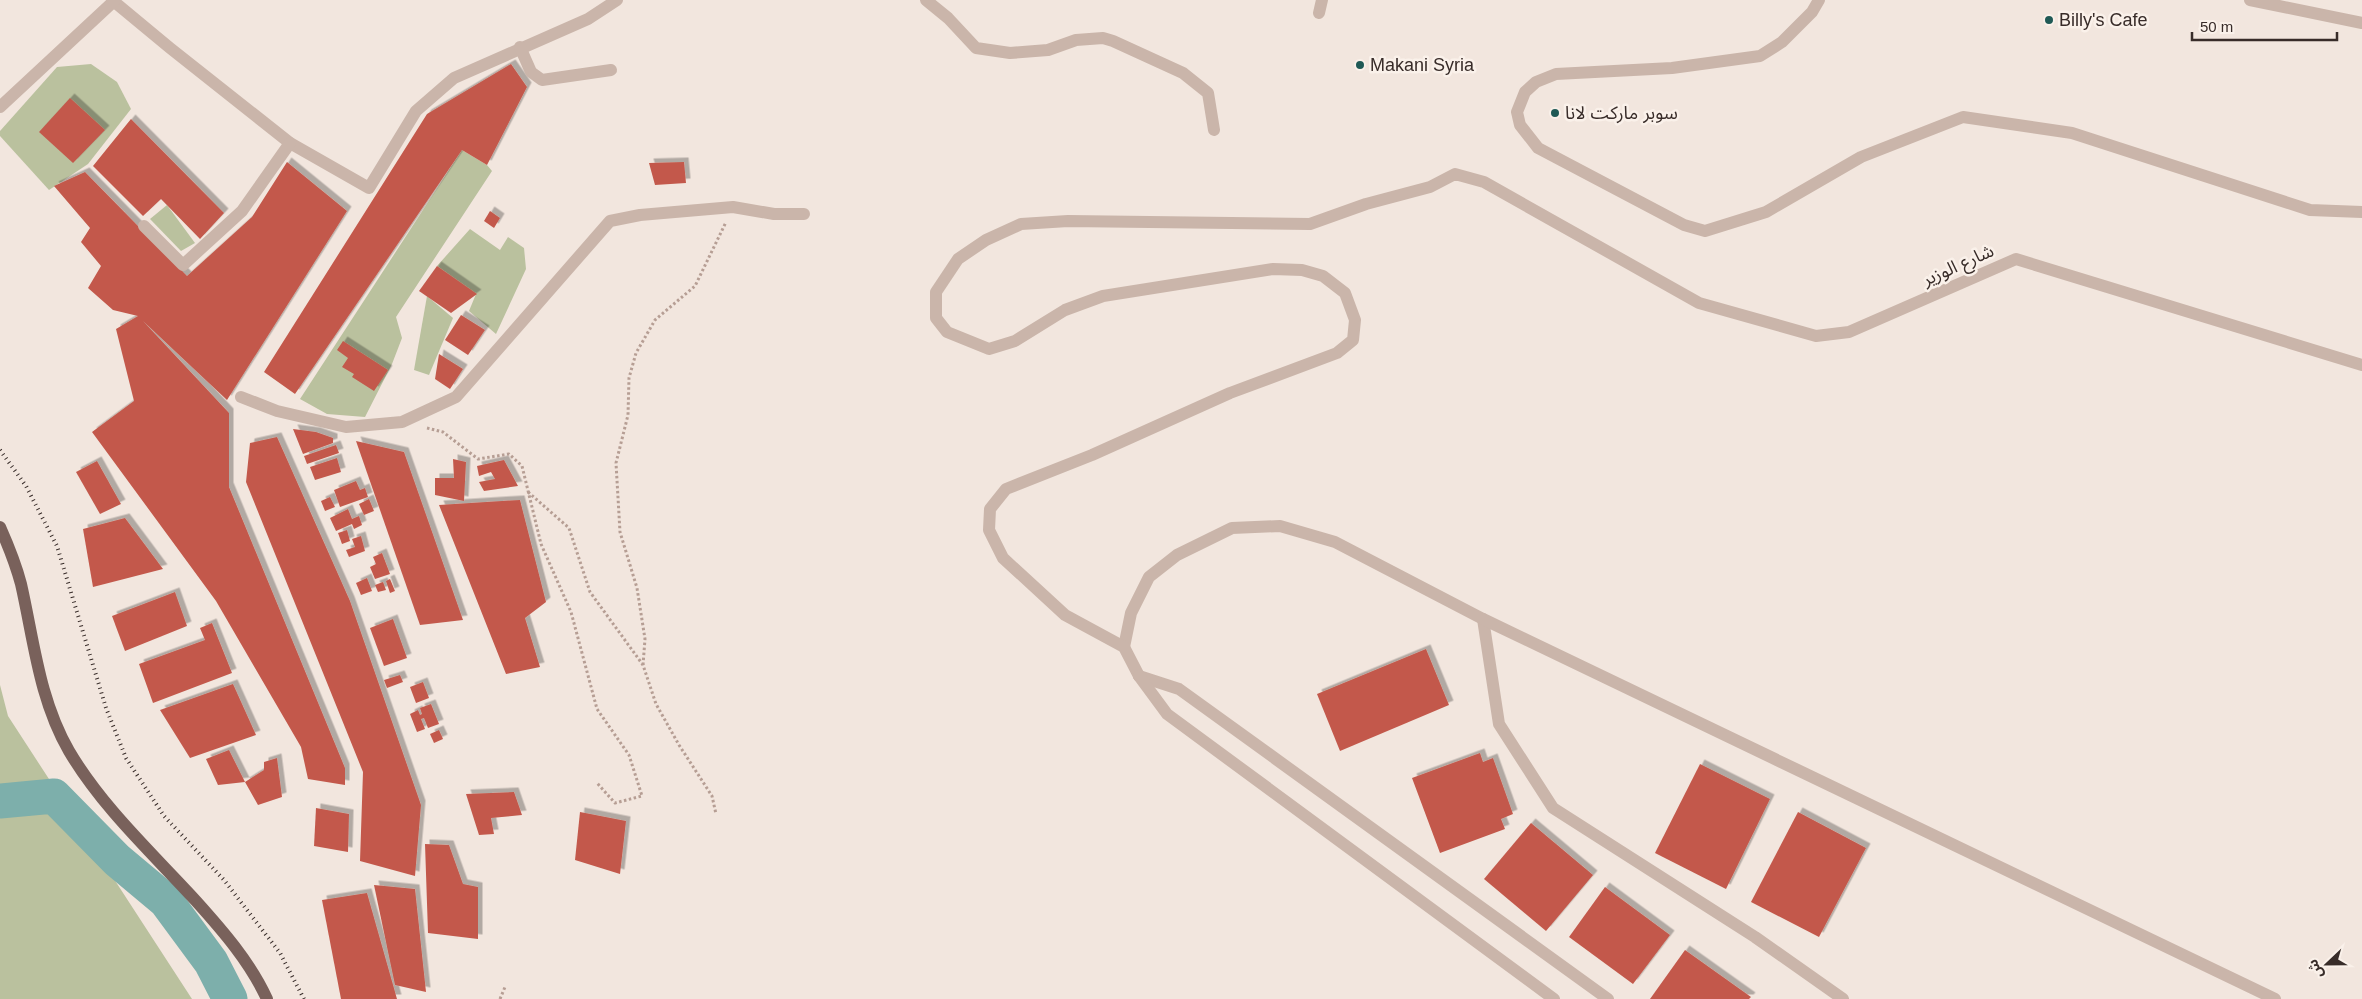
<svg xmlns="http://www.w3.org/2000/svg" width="2362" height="999" font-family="Helvetica,'Noto Sans Arabic',sans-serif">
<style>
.green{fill:#bac19e}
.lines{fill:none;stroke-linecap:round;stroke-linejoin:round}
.river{stroke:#7dafab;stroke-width:35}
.building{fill:#c3594b;filter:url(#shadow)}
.path{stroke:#b69e94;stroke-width:3;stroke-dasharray:2.5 2.5;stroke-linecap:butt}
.minor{stroke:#cab5aa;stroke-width:12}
.tertiary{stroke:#cab5aa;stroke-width:12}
.primary{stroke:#79615b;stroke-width:12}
.rail{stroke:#382c29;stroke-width:4;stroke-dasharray:1 4;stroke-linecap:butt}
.poi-dot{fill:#1f5955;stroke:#faf1ea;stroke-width:2}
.labels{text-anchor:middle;stroke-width:5;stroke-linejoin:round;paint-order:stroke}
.poi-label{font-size:18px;fill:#382c29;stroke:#faf1ea;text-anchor:start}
.street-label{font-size:18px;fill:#382c29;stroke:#faf1ea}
</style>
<defs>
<filter id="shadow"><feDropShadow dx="4.5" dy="-4.5" stdDeviation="0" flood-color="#0004"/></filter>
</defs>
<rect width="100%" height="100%" fill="#f2e6de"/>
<g class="green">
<path d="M91 64 117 82 131 109 88 164 49 190 0 136V131L57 67Z"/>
<path d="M462 150 487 165 492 171 396 317 402 338 392 364 365 417 327 414 300 399Z"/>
<path d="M167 205 195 243 181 251 150 219Z"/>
<path d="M470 229 500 250 508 237 524 248 526 269 496 334 469 311 476 294 437 266Z"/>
<path d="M427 296 453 318 429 375 414 370Z"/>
<path d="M0 685 8 716 192 999H0Z"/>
</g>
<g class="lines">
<path class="river" d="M0 801 54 796 117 860 166 901 211 962 230 999"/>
</g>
<g class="building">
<path d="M511 64 527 87 487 165 462 150 295 394 264 372 427 114Z"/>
<path d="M70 98 105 130 73 163 39 132Z"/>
<path d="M131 119 224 213 200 239 161 199 143 216 93 166Z"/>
<path d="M287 162 347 211 227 400 143 321 229 413V487L345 768V785L308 779 301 747 216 601 92 432 134 401 116 329 138 316 113 310 88 288 101 266 81 242 90 228 54 186 85 172 187 276 252 217Z"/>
<path d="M684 162 686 183 655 185 649 163Z"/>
<path d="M490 211 500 218 494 228 484 221Z"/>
<path d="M437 266 477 294 451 313 419 291Z"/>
<path d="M461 315 485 330 468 355 445 340Z"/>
<path d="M343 341 388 370 374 391 352 377 354 374 342 367 348 358 337 350Z"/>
<path d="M439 354 463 369 450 389 435 379Z"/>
<path d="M293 429 316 432 333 438V443L303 454Z"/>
<path d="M277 437 350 601 421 805 415 876 360 861 363 772 246 482 250 443Z"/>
<path d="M356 441 404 452 463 620 420 625Z"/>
<path d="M336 445 339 453 307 464 304 456Z"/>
<path d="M337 458 341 472 315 480 310 467Z"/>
<path d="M453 459 466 462 464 501 435 495V478H454Z"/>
<path d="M504 460 518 486 484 491 479 482 495 479 491 472 479 476 477 466Z"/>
<path d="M97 461 121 504 100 514 76 472Z"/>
<path d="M356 481 360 490 365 488 368 497 340 507 334 490Z"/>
<path d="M330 497 335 507 325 511 321 501Z"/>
<path d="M369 499 374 511 364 515 359 504Z"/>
<path d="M520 500 546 602 525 618 540 667 506 674 439 505Z"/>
<path d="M348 509 352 519 359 516 362 525 354 529 352 524 336 531 330 518Z"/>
<path d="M125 518 163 569 93 587 83 529Z"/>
<path d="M347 530 350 541 342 544 338 533Z"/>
<path d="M361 536 365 551 349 557 346 550 355 547 352 539Z"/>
<path d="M382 553 390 574 375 579 370 567 376 564 373 557Z"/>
<path d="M367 578 372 591 361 595 356 583Z"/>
<path d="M390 579 395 591 390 593 386 581Z"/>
<path d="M383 582 386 590 378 592 375 585Z"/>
<path d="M175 592 187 626 125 651 112 616Z"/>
<path d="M393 619 407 658 384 666 370 628Z"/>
<path d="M212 623 232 673 153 703 139 664 205 640 200 628Z"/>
<path d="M1426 649 1449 705 1340 751 1317 694Z"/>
<path d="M400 675 403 682 387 688 384 680Z"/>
<path d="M423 682 429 698 416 703 410 687Z"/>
<path d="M233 684 256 735 190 758 160 710Z"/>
<path d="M431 704 439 724 428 728 424 718 421 719 425 729 417 732 410 714 418 710 420 715 422 714 420 708Z"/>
<path d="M439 730 443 739 434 743 430 734Z"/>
<path d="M229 750 245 782 218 785 206 759Z"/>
<path d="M1480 753 1483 762 1493 758 1513 814 1501 819 1505 829 1440 853 1412 778Z"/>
<path d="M277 758 282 797 258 805 245 782 264 770V762Z"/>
<path d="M1700 764 1770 799 1726 889 1655 853Z"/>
<path d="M514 792 522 815 491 818 494 834 479 835 466 794Z"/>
<path d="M316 808 349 814 348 852 314 846Z"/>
<path d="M580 812 626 821 620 874 575 860Z"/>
<path d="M1798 812 1866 848 1819 937 1751 902Z"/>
<path d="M1531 823 1593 875 1546 931 1484 879Z"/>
<path d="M425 844 449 845 463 884 478 887V939L428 933Z"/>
<path d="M374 885 415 889 426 992 395 985Z"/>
<path d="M1605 887 1670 935 1633 984 1569 937Z"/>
<path d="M367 893 397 999H341L322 900Z"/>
<path d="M1685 950 1751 997 1749 999H1650Z"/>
</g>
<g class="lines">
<g class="path">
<path d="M427 428 443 432 478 459 509 454 522 466 541 544 571 612 597 709 629 755 642 796 615 803 597 783"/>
<path d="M528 492 569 528 590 592 643 665 656 704 679 745 712 796 716 814"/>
<path d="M643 665 645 639 637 588 620 532 616 463 628 415 629 378 636 353 655 320 695 286 726 222"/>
<path d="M500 999 505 987"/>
</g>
<g class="minor">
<path d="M112 0 170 48 290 143 369 188 416 111 454 78 588 19 617 0"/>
<path d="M926 0 948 18 976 48 1010 53 1048 50 1076 40 1103 38 1113 41 1183 73 1208 93 1214 130"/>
<path d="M1819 0 1812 12 1782 42 1760 56 1672 68 1556 74 1536 82 1525 92 1517 112 1520 125 1538 148 1684 225 1705 231 1766 212 1861 157 1963 117 2072 133 2310 210 2362 212"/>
<path d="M1319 13 1322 0"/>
<path d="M520 47 531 72 542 80 611 70"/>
<path d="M0 107 114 1"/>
<path d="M144 226 183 265 242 211 290 143"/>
<path d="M241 397 277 411 346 427 402 422 456 397 610 221 640 215 733 207 774 214H804"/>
<path d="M1483 619 1499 724 1553 808 1755 937 1843 999"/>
<path d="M1124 647 1131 613 1149 577 1177 555 1232 528 1280 526 1335 542 1483 619 2275 999"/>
<path d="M1139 676 1124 647 1065 615 1003 558 989 530 990 509 1006 489 1092 455 1230 393 1337 353 1353 340 1355 320 1345 293 1323 276 1302 270 1273 269 1103 296 1065 310 1015 341 989 349 947 332 936 318V292L958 259 986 240 1021 224 1068 221 1310 224 1366 204 1430 187 1455 174 1484 182 1699 303 1816 336 1849 332 2016 259 2362 365"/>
</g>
<g class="tertiary">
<path d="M2250 0 2362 23"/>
<path d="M1139 676 1179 689 1608 999"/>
<path d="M1139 676 1167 714 1554 999"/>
</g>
<path class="primary" d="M0 527C8 545 16 565 21 584 34 641 39 699 69 751 102 807 152 853 196 901 223 931 250 962 267 999"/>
<path class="rail" d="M0 450 26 486 57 546 106 708 126 758 164 816 224 880 280 953 304 999"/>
</g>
<g class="poi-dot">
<circle cx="2049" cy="20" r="5"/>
<circle cx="1360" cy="65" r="5"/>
<circle cx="1555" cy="113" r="5"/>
</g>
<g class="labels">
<g class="poi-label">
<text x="2059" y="26">Billy's Cafe</text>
<text x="1370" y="71">Makani Syria</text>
<text x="1565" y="119">سوبر ماركت لانا</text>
</g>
<g class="street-label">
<text transform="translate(1958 265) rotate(-24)" y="6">شارع الوزير</text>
</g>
</g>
<g transform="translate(2327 964) rotate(248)" stroke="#faf1ea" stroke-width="4" paint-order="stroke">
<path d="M0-4L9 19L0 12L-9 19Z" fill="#382c29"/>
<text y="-8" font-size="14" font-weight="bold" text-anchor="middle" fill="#382c29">ش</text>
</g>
<path d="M2192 32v8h145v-8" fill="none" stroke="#382c29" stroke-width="2.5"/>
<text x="2200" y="32" font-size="15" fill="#382c29" stroke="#faf1ea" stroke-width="4" paint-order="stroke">50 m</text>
</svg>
